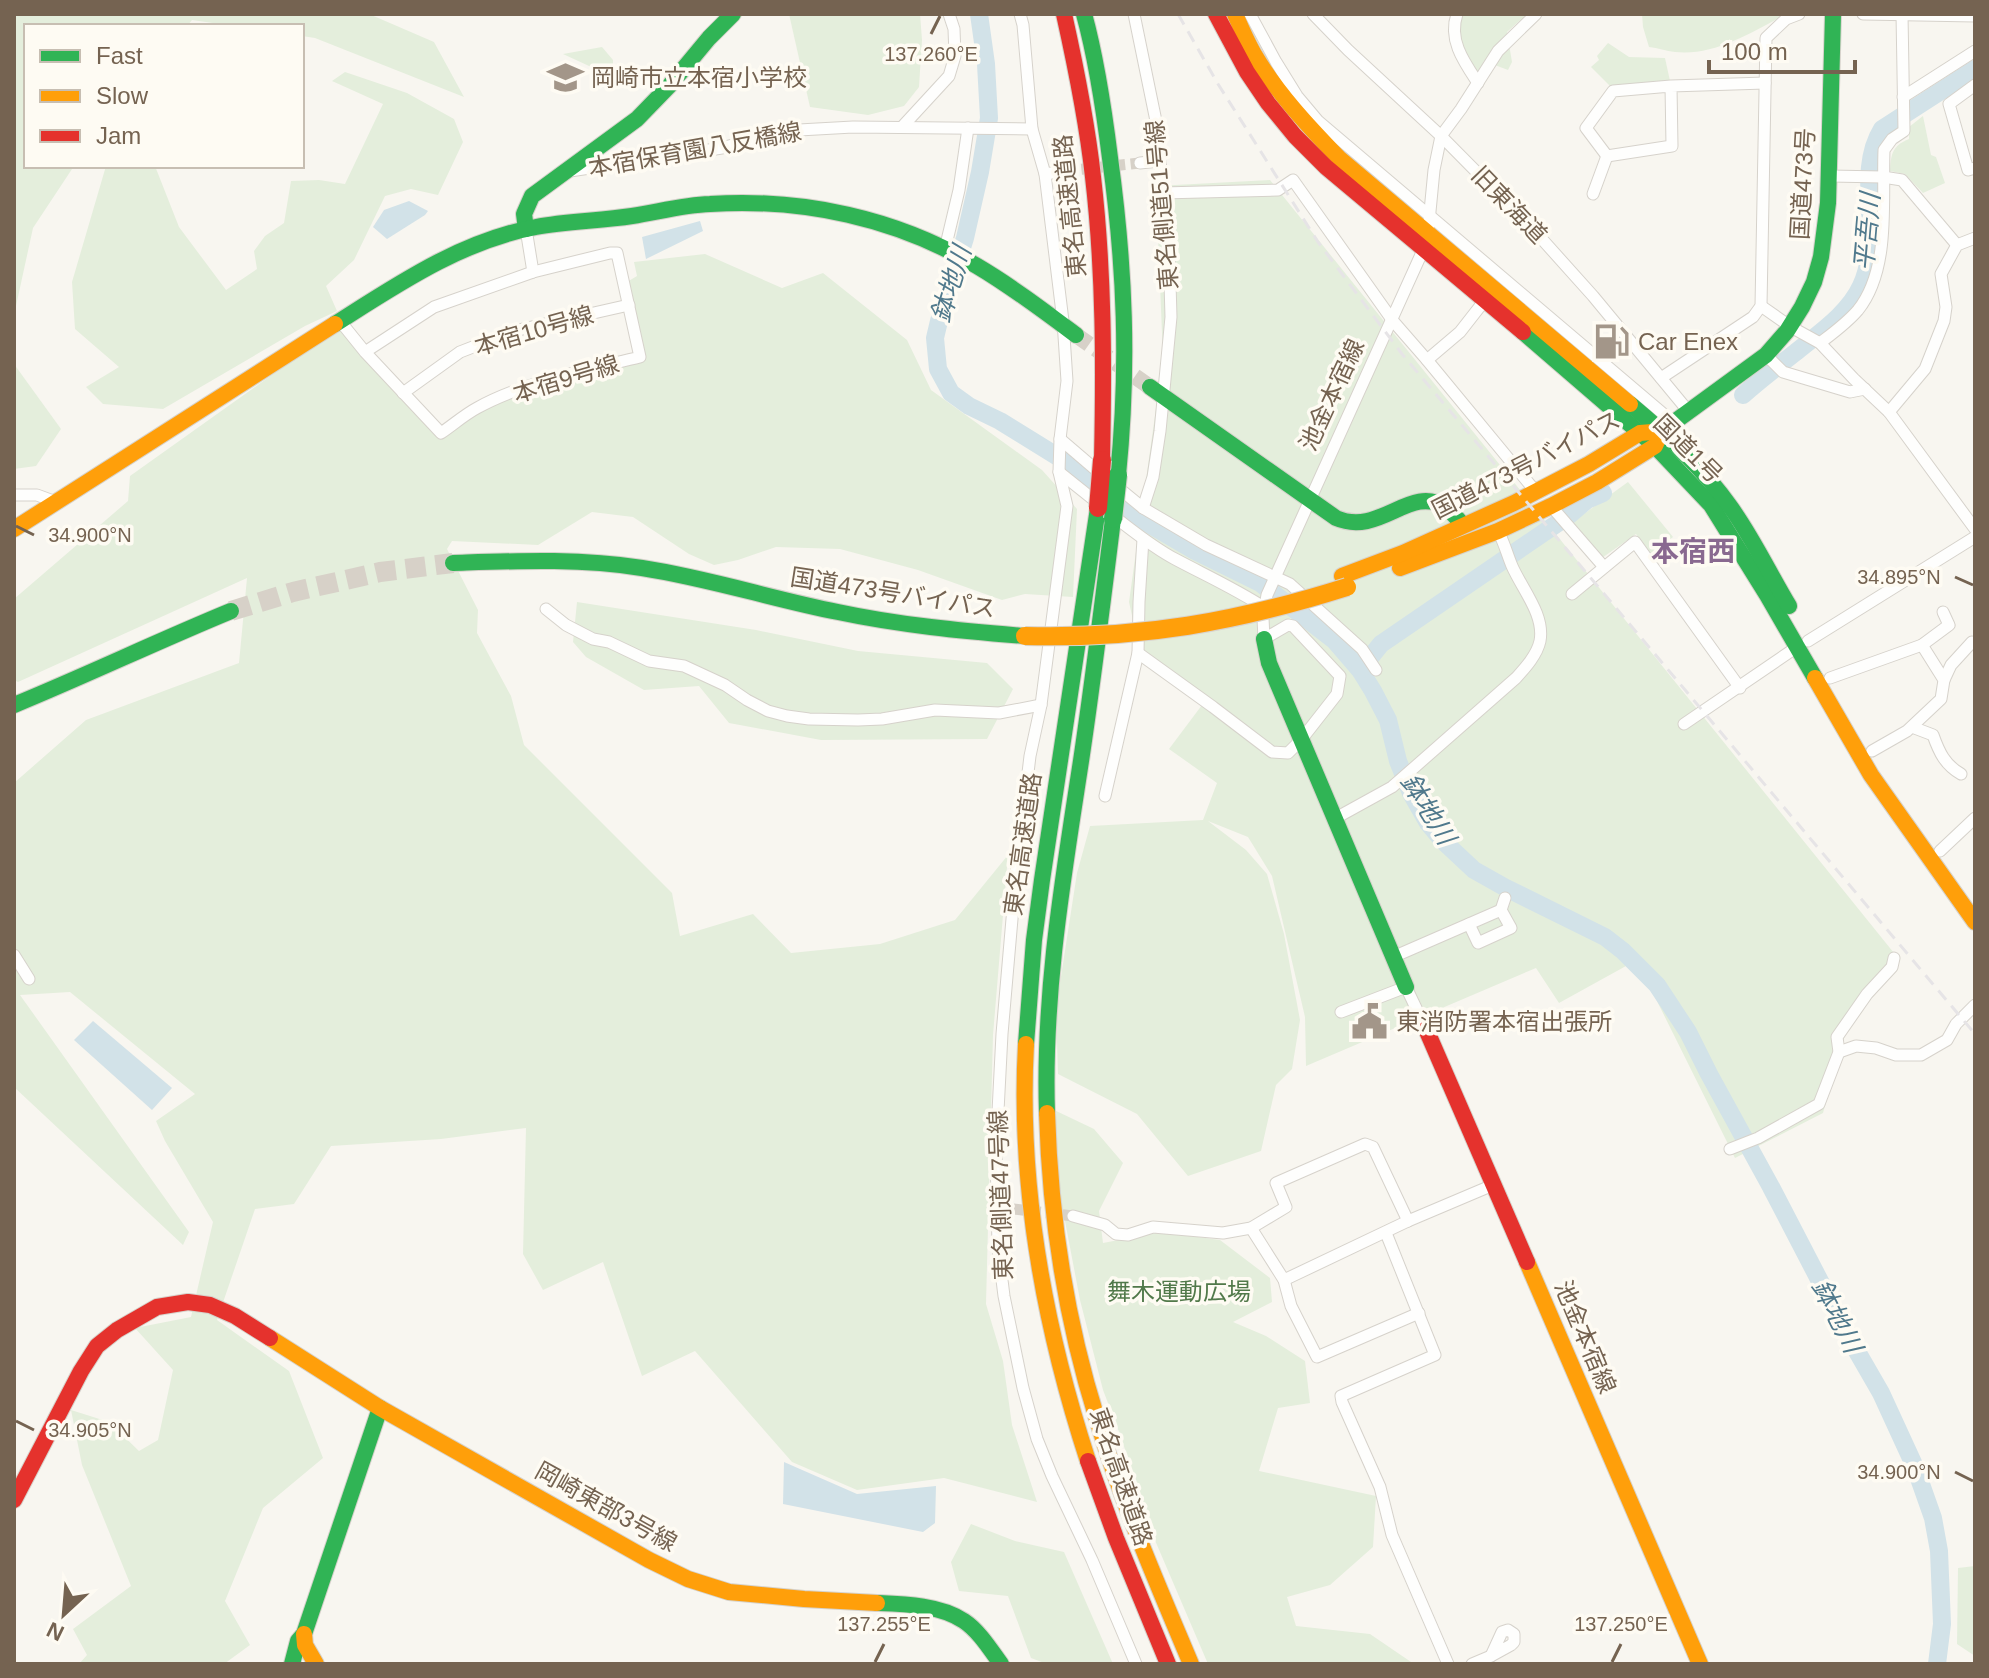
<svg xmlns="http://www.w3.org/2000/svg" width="1989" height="1678" font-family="Arial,'Noto Sans JP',sans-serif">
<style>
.green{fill:#e4eedc}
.water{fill:#d2e2e8}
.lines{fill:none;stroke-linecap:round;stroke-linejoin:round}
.river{stroke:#d2e2e8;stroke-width:18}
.street-tunnel{stroke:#d7d1c8;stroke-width:11;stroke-dasharray:11 5.5;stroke-linecap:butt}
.secondary-tunnel{stroke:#d7d1c8;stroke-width:16;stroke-dasharray:16 8;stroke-linecap:butt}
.highway-tunnel{stroke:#d7d1c8;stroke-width:20;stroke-dasharray:20 10;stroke-linecap:butt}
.street-casing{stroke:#d6d2cb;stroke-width:13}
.fast-casing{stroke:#d6d2cb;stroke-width:18}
.slow-casing{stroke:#d6d2cb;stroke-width:18}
.jam-casing{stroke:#d6d2cb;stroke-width:18}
.street{stroke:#fefefd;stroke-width:11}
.fast{stroke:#30b455;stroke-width:16}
.slow{stroke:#ff9f0a;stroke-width:16}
.jam{stroke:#e5322d;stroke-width:16}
.rail{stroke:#e6e4e6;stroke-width:3;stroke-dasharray:12 8;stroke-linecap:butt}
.fast-bridge-casing{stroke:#d9d3cd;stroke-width:20;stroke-linecap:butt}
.slow-bridge-casing{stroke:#d9d3cd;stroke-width:20;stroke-linecap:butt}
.jam-bridge-casing{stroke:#d9d3cd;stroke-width:20;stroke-linecap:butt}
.fast-bridge{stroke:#30b455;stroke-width:18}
.slow-bridge{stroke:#ff9f0a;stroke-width:18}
.jam-bridge{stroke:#e5322d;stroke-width:18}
.ticks{fill:none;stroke:#756351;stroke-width:3}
.labels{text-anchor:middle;stroke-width:7;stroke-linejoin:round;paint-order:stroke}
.poi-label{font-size:24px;fill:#756351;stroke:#fefbf3;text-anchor:start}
.street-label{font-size:24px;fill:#756351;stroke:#fefbf3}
.park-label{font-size:24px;fill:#51794a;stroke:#fefbf3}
.water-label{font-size:26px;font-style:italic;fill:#50798c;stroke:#fefbf3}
.quarter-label{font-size:28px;font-weight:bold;fill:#896990;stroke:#fefbf3}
.ticks-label{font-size:20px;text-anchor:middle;fill:#756351;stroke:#fefbf3;stroke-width:7;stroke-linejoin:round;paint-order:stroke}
</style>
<rect width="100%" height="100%" fill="#f8f6f0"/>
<g class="green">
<path d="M14 14H369L434 42 464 97 315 38 302 36V26H234L192 20 187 26H26V166H74L33 228 16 306 14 308Z"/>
<path d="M789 14H920L922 40 919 87 904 106 868 115 810 107Z"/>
<path d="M1463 14H1527L1507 32 1512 62 1508 70 1484 61 1478 73C1466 54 1455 38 1463 14Z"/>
<path d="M1642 14H1781L1779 18C1747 35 1712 56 1675 52 1666 51 1658 48 1649 47L1643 27Z"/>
<path d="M1608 43 1629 57 1665 58 1670 81 1610 86 1591 67 1599 60 1597 56Z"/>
<path d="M602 47 613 60V77L563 54Z"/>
<path d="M345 72 407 93 454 119 463 142 438 195 411 189 385 196 354 260 326 286 337 311 305 326 163 409 103 404 86 387 119 367 75 329 72 282 106 166H155L179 227 226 290 257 269 254 251 265 236 284 223 291 181 319 180 345 184 383 104 332 81Z"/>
<path d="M1923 116 1931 155 1936 157 1945 183 1923 193 1905 174 1890 171C1891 154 1892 146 1909 139V127Z"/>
<path d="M1270 180 1898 958 1861 1003 1845 1035 1823 1113 1735 1158 1653 993 1626 966 1559 1003 1536 968 1306 1066 1305 1017 1272 876 1248 837 1208 821 1246 850 1267 874 1284 934 1300 1020 1292 1069 1276 1085 1261 1151 1188 1176 1137 1114 1058 1074 1056 1009 1077 873 1090 826 1203 820 1217 783 1169 749 1202 705 1142 661 1129 602 1163 358 1156 186Z"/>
<path d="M705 254 782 288 823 273 907 340 931 390 1042 470 1077 509 1073 597 1025 594 1002 600 918 570 840 549 776 547 738 560 714 565 689 554 633 517 592 512 538 545 452 541 447 549 478 610 477 633 511 696 524 745 672 893 680 936 753 914 791 953 880 944 955 920 1008 855 993 1035 986 1304 1003 1361 1012 1425 1037 1502 944 1478 857 1490 792 1462 695 1351 642 1376 603 1262 543 1290 523 1254 526 1128 441 1139 331 1146 294 1204 255 1209 217 1320 289 1371 323 1458 263 1508 225 1601 250 1645 224 1664H79L87 1655 73 1629 131 1586 82 1465 71 1410 109 1422 139 1451 158 1440 173 1370 135 1328 191 1317 213 1222 165 1141 156 1121 195 1094 70 992 20 995 189 1232 183 1245 14 1087V783L86 720 239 663 247 578 18 682 14 680V599L128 501 130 476 276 372 340 330 440 436 479 412 528 390 643 360 627 282 637 276 634 262Z"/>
<path d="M14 364 61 429 36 466 14 469Z"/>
<path d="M1628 482 1673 537 1650 554 1636 534 1599 560 1570 524Z"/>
<path d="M577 602 756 630 858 651 987 663 1013 689 987 739 821 740 729 723 699 686 644 690 586 657 573 642Z"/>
<path d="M1052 1109 1094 1129 1123 1163 1099 1211 1103 1243 1161 1232 1220 1240 1270 1278 1272 1302 1233 1322 1266 1336 1305 1361 1310 1403 1278 1408 1259 1471 1376 1496 1373 1547 1330 1585 1287 1597 1296 1626 1370 1634 1414 1664H1208L1151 1531 1121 1437 1103 1390 1080 1300 1058 1184Z"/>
<path d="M971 1524 1015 1541 1064 1552 1113 1664H1047L1031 1658 1008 1596 959 1591 951 1562Z"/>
<path d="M1975 1566V1656L1957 1644 1958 1568Z"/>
</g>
<g class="water">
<path d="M409 201 428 211 425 215 387 239 373 227 384 210Z"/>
<path d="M700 221 703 231 646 259 642 237Z"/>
<path d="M93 1021 172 1088 152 1110 74 1040Z"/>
<path d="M784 1462 857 1494 936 1486 935 1523 923 1532 783 1504Z"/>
</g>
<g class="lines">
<g class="river">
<path d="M979 14 986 64 989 118 980 172 965 238 939 321 935 338 938 369 951 393 969 406 1000 421 1076 468 1105 497 1142 520 1195 551 1260 583 1335 641 1360 670 1373 691 1388 720 1398 761 1411 793 1428 823 1443 841 1474 870 1506 888 1605 937 1623 951 1657 985 1688 1032 1709 1074 1771 1187 1851 1341 1881 1393 1915 1467 1933 1518 1939 1551 1942 1624 1937 1664"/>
<path d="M1743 395C1760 380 1778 366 1796 352 1819 333 1848 314 1861 286 1884 238 1854 174 1882 129L1975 69"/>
<path d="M1360 670 1381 644 1568 516 1587 500 1603 493"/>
</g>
<g class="street-tunnel">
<path d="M1065 171 1140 163"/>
<path d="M997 1207 1073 1216"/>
</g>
<path class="secondary-tunnel" d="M1076 335 1150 387"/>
<path class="highway-tunnel" d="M231 611 293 592 380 572 453 563"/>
<defs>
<g id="street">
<path d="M1020 14 1023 25 1032 129 1045 174 1063 321 1067 381 1060 439 1059 472 1067 506 1041 705 1030 756 1016 873 1002 1034 996 1150 998 1248 1004 1296 1023 1388 1037 1439 1052 1476 1092 1560 1136 1664"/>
<path d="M1134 14 1156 121 1169 248 1171 317 1160 431 1153 477 1143 508"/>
<path d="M1250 14 1276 62 1297 96 1318 121 1674 423"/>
<path d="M1313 14 1348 50 1441 136 1532 228 1593 296 1689 412"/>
<path d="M1457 14C1448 40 1464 62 1478 83"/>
<path d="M1863 14 1975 16"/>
<path d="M1975 85 1949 104 1968 170 1975 168"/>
<path d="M1671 86 1672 146 1607 156 1586 128 1613 91 1671 86 1765 83"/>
<path d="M1903 97 1975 51"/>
<path d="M902 127 949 76 955 56 954 29 949 14"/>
<path d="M1140 163 1159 161"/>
<path d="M570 171 722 148 781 131 853 127 1032 129"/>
<path d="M1045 174 1065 171"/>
<path d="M1830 176 1883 177 1902 180 1957 245"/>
<path d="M1162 193 1278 190 1293 180 1393 321 1427 360 1536 492"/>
<path d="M1593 194 1607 156"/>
<path d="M526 229 533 272"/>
<path d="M945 249 959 190 968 128"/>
<path d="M1761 306 1791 327 1820 343 1854 379 1889 412 1975 529"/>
<path d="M340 321 365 352 441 433C453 425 464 415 477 408 524 382 587 370 640 357L617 253H610L533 272 434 307 365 352"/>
<path d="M1820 343C1833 333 1847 323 1858 310 1891 269 1882 199 1884 150L1892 139 1904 131 1902 14"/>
<path d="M1766 355 1783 372 1850 392 1865 389"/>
<path d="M1427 360 1460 332 1485 300"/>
<path d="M1661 378 1753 317 1761 306 1766 38 1786 19 1799 14"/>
<path d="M403 393 460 352 514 331 629 305"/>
<path d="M1889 412 1925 369 1944 321 1946 307 1941 274 1957 245 1975 238"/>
<path d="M1060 439 1102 475"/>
<path d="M1059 472 1099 504"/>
<path d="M1115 485 1143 508 1206 545 1290 584 1362 649 1376 670"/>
<path d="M14 495H37L56 502"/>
<path d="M1551 506 1604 567"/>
<path d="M1112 515C1132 530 1152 547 1175 559 1205 575 1236 589 1265 608"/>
<path d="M1572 594 1635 542 1740 688"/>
<path d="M546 609 566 625 593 639 609 642 649 661 684 666 725 685 747 700 768 711 787 716 809 719 858 720 882 719 935 710 999 713 1041 705"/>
<path d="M1808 641 1975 537"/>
<path d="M1138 653 1213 707 1272 752 1288 753 1301 740 1337 694 1340 676 1293 626 1288 625 1264 639 1263 618 1267 595 1424 248 1428 232 1434 170 1441 136 1461 109 1498 51 1536 14"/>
<path d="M1830 678 1922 645 1949 625 1943 612"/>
<path d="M1944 680 1951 665 1972 642"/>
<path d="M1684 724 1797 647"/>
<path d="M1912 727 1933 735C1939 752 1945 765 1961 774"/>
<path d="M1872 751 1907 731 1941 699 1944 680 1922 645"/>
<path d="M1105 796 1138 653 1139 602 1143 539"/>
<path d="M1334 819 1392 787 1516 678C1525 668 1537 655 1540 641 1545 615 1522 589 1512 566 1507 554 1504 542 1498 531"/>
<path d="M1940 851 1975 818"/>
<path d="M1469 924 1478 943 1511 928 1501 910"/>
<path d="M14 955 29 979"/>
<path d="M1393 957 1501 910 1505 898"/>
<path d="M1341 1012 1406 987 1426 1029"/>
<path d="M1839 1052 1856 1046 1876 1048 1896 1055H1921L1947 1040 1956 1024 1975 1005"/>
<path d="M1730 1149 1758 1138 1819 1104 1839 1052 1837 1037 1867 994 1892 967 1894 958"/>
<path d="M1073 1216 1105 1225 1116 1234 1128 1235 1153 1227 1223 1233 1251 1228 1286 1207 1276 1183 1365 1144 1373 1147 1408 1221"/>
<path d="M1251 1228 1284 1280 1291 1306 1317 1357 1419 1313"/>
<path d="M1386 1233 1435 1355 1341 1396 1342 1402 1380 1487 1392 1535 1448 1664"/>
<path d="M1284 1280 1408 1221 1493 1185"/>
<path d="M1508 1630 1514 1634V1642L1511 1645 1491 1656 1502 1632Z"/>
<path d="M1472 1664 1491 1656"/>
</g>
<g id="fast">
<path d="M1084 14C1097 61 1104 110 1110 158 1125 267 1129 366 1118 475"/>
<path d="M526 229 524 214 532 196 637 119 670 85 709 38 733 14"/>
<path d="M335 324C398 284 461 241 536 227 567 221 600 221 632 216 658 212 683 205 710 204 803 198 896 218 977 266 1011 286 1044 311 1076 335"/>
<path d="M1523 332 1655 446 1711 505 1767 595 1815 678"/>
<path d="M1150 387 1336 518C1380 537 1410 484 1445 507 1452 511 1457 519 1463 525"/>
<path d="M1630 404C1666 434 1702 467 1729 505 1752 536 1769 573 1789 606"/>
<path d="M1652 432 1662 431 1766 355 1787 331 1802 307 1814 282 1821 257 1828 203 1833 14"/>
<path d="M453 563C516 561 579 558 642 568 708 578 772 599 838 612 899 625 962 631 1025 636"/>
<path d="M1264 639 1269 663 1406 987"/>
<path d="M14 705C87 675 158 641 231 611"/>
<path d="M1026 1044 1034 940 1042 880 1098 508"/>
<path d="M1047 1113C1043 994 1063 878 1081 761 1093 681 1103 600 1113 519"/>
<path d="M877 1603C904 1604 941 1605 964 1621 979 1631 990 1649 1001 1664"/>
<path d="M292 1664 298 1641 304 1634 380 1408"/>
</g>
<g id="slow">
<path d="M1235 14C1241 28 1247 42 1254 54 1277 93 1308 126 1339 158L1630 404"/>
<path d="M14 529 335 324"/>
<path d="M1400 568 1498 531 1551 506 1597 482 1655 446 1660 435"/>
<path d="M1342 576 1403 553 1514 503 1589 464 1640 433 1652 432"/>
<path d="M1815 678 1871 775 1975 922"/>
<path d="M1026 1044C1018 1186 1044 1326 1088 1461"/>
<path d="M1047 1113C1050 1216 1066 1320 1097 1419 1122 1503 1157 1583 1191 1664"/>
<path d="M1527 1262 1700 1664"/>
<path d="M270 1338 380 1408 649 1560 688 1579 729 1592 804 1599 877 1603"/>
<path d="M304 1634 305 1645 316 1664"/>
</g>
<g id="jam">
<path d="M1064 14C1076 68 1087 122 1093 177 1104 271 1104 366 1102 460"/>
<path d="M1216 14 1247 72 1268 103 1295 136 1326 167 1523 332"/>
<path d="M1426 1029 1527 1262"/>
<path d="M1088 1461 1116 1538 1168 1664"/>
<path d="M14 1500 81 1371 97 1346 117 1330 157 1307 188 1302 210 1305 235 1316 270 1338"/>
</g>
</defs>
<use href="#street" class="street-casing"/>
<use href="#fast" class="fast-casing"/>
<use href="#slow" class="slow-casing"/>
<use href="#jam" class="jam-casing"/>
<use href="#street" class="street"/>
<use href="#fast" class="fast"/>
<use href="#slow" class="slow"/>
<use href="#jam" class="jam"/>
<path class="rail" d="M1178 14 1218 84 1318 242 1402 354 1975 1034"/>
<defs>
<path id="fast-bridge" d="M1113 519 1118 475"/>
<path id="slow-bridge" d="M1025 636C1141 639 1236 622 1347 587"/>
<path id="jam-bridge" d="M1098 508 1102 460"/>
</defs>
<use href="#fast-bridge" class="fast-bridge-casing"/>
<use href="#slow-bridge" class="slow-bridge-casing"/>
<use href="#jam-bridge" class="jam-bridge-casing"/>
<use href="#fast-bridge" class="fast-bridge"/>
<use href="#slow-bridge" class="slow-bridge"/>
<use href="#jam-bridge" class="jam-bridge"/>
</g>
<path class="ticks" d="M931 34 940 16M16 526 34 535M1955 577 1973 585M16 1421 34 1430M1955 1472 1973 1481M875 1662 884 1644M1612 1662 1621 1644"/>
<defs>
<symbol id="school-bare" viewBox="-9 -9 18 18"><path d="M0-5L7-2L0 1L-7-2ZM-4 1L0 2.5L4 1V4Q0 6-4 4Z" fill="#a39689" stroke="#fefbf3" stroke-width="2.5" paint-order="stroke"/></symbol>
<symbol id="fuel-bare" viewBox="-9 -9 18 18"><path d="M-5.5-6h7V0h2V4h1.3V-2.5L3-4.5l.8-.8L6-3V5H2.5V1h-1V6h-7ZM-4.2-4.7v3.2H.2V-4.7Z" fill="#a39689" stroke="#fefbf3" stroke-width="2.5" paint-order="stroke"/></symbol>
<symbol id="civic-bare" viewBox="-9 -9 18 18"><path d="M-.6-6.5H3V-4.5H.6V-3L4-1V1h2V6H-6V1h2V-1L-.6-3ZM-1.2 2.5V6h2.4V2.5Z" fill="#a39689" stroke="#fefbf3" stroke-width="2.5" paint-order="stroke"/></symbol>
</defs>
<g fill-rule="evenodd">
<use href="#school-bare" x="540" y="52" width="51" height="51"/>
<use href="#fuel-bare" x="1586" y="316" width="51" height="51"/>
<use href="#civic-bare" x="1344" y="996" width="51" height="51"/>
</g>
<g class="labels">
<g class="poi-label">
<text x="591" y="86">岡崎市立本宿小学校</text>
<text x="1638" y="350">Car Enex</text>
<text x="1396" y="1030">東消防署本宿出張所</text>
</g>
<g class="street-label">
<text transform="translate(695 150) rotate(-10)" y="8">本宿保育園八反橋線</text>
<text transform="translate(1803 184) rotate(-87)" y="8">国道473号</text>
<text transform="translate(1162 205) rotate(-95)" y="8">東名側道51号線</text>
<text transform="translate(1509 205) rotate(46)" y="8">旧東海道</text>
<text transform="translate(1070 206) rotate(-96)" y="8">東名高速道路</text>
<text transform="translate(534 331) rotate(-16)" y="8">本宿10号線</text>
<text transform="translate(566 379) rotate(-17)" y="8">本宿9号線</text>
<text transform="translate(1332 395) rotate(-65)" y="8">池金本宿線</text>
<text transform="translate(1688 449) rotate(45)" y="8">国道1号</text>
<text transform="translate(1526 465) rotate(-27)" y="8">国道473号バイパス</text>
<text transform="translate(893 593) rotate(9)" y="8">国道473号バイパス</text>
<text transform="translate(1023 844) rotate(-82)" y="8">東名高速道路</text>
<text transform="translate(1001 1195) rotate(-92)" y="8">東名側道47号線</text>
<text transform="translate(1585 1337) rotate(67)" y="8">池金本宿線</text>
<text transform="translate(1121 1477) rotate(71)" y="8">東名高速道路</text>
<text transform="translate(606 1507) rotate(29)" y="8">岡崎東部3号線</text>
</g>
<g class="park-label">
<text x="1179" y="1300">舞木運動広場</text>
</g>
<g class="water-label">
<text transform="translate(1867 232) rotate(-85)" y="9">平吾川</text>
<text transform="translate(951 284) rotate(-73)" y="9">鉢地川</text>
<text transform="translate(1428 809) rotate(58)" y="9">鉢地川</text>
<text transform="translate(1837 1316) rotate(63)" y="9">鉢地川</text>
</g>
<g class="quarter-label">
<text x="1693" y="561">本宿西</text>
</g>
</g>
<g class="ticks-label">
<text x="931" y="61">137.260°E</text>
<text x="90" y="542">34.900°N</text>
<text x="1899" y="584">34.895°N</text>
<text x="90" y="1437">34.905°N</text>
<text x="1899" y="1479">34.900°N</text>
<text x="884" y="1631">137.255°E</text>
<text x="1621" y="1631">137.250°E</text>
</g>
<rect width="1989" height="1678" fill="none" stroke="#756351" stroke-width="32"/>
<rect x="24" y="24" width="280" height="144" fill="#fefbf3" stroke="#c7beb2" stroke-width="2"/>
<rect x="40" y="50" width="40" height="12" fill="#30b455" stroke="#c7beb2" stroke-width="2"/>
<text x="96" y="64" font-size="24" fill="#756351">Fast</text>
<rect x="40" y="90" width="40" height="12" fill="#ff9f0a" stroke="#c7beb2" stroke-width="2"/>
<text x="96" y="104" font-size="24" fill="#756351">Slow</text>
<rect x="40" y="130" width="40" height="12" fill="#e5322d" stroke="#c7beb2" stroke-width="2"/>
<text x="96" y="144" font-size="24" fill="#756351">Jam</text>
<g transform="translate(64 1614) rotate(206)" stroke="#fefbf3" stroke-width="6" paint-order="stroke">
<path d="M0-6L14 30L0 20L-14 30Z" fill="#756351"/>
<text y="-12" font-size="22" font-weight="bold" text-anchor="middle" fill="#756351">N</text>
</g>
<path d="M1709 60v12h146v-12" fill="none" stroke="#756351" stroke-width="4"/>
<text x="1721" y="60" font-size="24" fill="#756351" stroke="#fefbf3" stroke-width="6" paint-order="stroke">100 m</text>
</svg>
